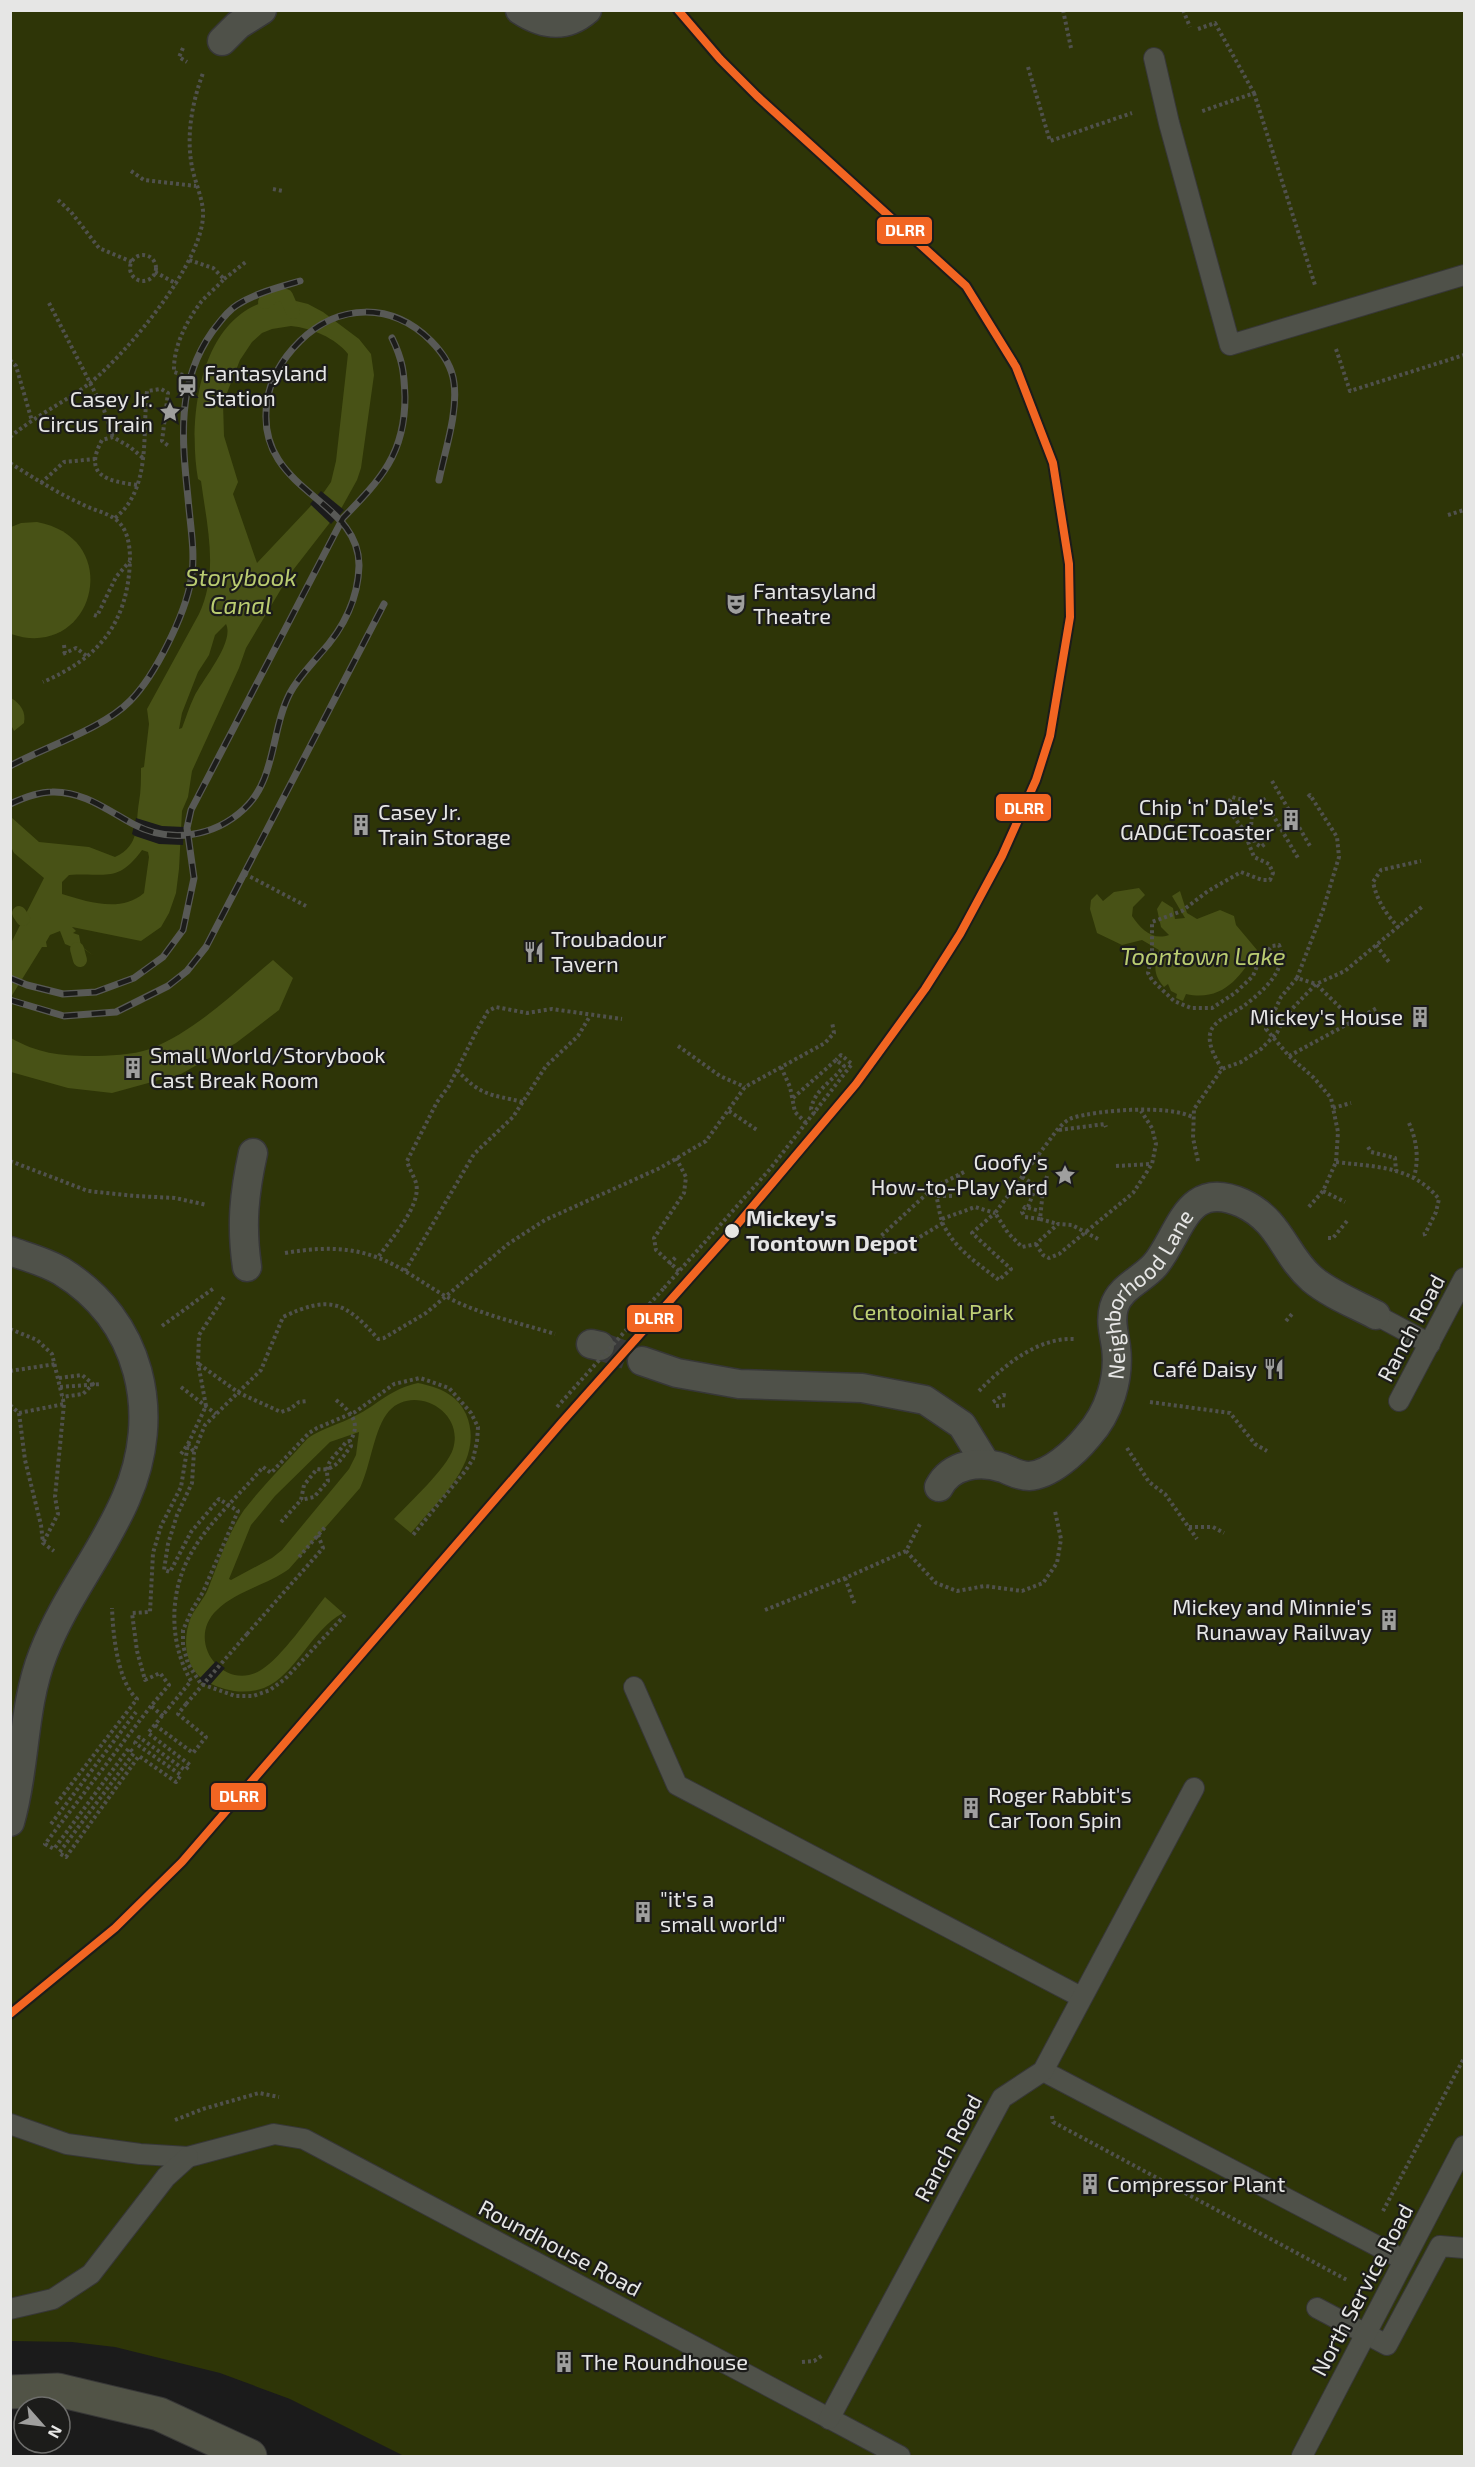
<svg xmlns="http://www.w3.org/2000/svg" width="1475" height="2467" font-family="'Exo 2',sans-serif">
<style>
.green{fill:#2e3507}
.water{fill:#485216;fill-rule:evenodd}
.pier{fill:#1b1b1b}
.lines{fill:none;stroke-linecap:round;stroke-linejoin:round}
.stream{stroke:#485216;stroke-width:14}
.pedestrian-tunnel{stroke:#393939;stroke-width:28;stroke-dasharray:28 14;stroke-linecap:butt}
.service-casing{stroke:#373737;stroke-width:22}
.pedestrian-casing{stroke:#373737;stroke-width:31}
.motorway-casing{stroke:#373737;stroke-width:35}
.path{stroke:#50514d;stroke-width:4;stroke-dasharray:3 3;stroke-linecap:butt}
.service{stroke:#4f5149;stroke-width:20}
.pedestrian{stroke:#4f5149;stroke-width:28}
.motorway{stroke:#515346;stroke-width:33}
.rail-casing{stroke:#585956;stroke-width:7}
.rail{stroke:#1c1c1a;stroke-width:4.5;stroke-dasharray:14;stroke-linecap:butt}
.path-bridge{stroke:#50514d;stroke-width:4;stroke-dasharray:3 3;stroke-linecap:butt}
.rail-1-casing{stroke:#1c1c1a;stroke-width:12}
.rail-1{stroke:#f26522;stroke-width:8}
.stop-dot{fill:#e6e6e5;stroke:#1c1c1a;stroke-width:2}
.labels{text-anchor:middle;stroke-width:4.5;stroke-linejoin:round;paint-order:stroke}
.poi-label{font-size:22px;fill:#e6e6e5;stroke:#1c1c1a;text-anchor:start}
.stop-label{font-size:22px;font-weight:bold;fill:#e6e6e5;stroke:#1c1c1a;text-anchor:start}
.street-label{font-size:22px;fill:#e6e6e5;stroke:#1c1c1a}
.park-label{font-size:22px;fill:#bfd175;stroke:#1c1c1a}
.water-label{font-size:24px;font-style:italic;fill:#bacc71;stroke:#1c1c1a}
.line-badge{stroke:#1c1c1a;stroke-width:2}
.badge-label{font-size:16px;text-anchor:middle;font-weight:bold;fill:#fff}
</style>
<rect width="100%" height="100%" fill="#1b1b1b"/>
<path class="green" d="M11 11H1464V2456H404L290 2399 220 2373 115 2347 72 2342 11 2341Z"/>
<g class="water">
<path d="M292 300 308 304 323 312 359 339 371 354 374 375 361 468 357 480 342 507 290 574 246 648 239 668 192 771 188 797 182 811 179 869 176 893 169 913 161 927 141 941 72 927 76 931 73 933 79 935 81 946 94 956 80 946 77 949 65 944 60 931 50 935 46 942 47 947H42L11 997V943L44 878 14 853 11 847V817L39 842 89 847 115 857C141 845 135 825 139 802 141 791 141 780 141 768L144 767 149 724 147 709 199 614C219 572 207 526 201 481L198 479C188 422 198 323 264 302 273 300 283 300 292 300ZM291 326C311 328 336 338 348 354L336 461 331 482 324 492 257 563 233 494 238 482 224 436 223 403 240 360 252 342 262 333 272 329ZM226 624C235 642 202 680 194 697 189 707 186 718 182 728L179 729 182 713 198 672 209 655 215 635ZM142 850 148 852 149 857 144 893C121 913 88 902 62 894V882L69 875C106 872 117 884 142 850Z"/>
<path d="M37 522C127 539 93 662 11 634V527L21 523Z"/>
<path d="M11 698C21 704 26 712 24 723L14 731 11 725Z"/>
<path d="M1139 888 1145 895 1133 907 1132 916C1141 929 1152 941 1169 935L1161 927 1157 909 1162 901 1173 908 1175 919 1185 918 1172 896 1180 891 1187 913 1197 919 1220 910 1234 916 1236 925 1257 950C1240 978 1222 1002 1186 994L1183 1001 1176 998 1177 994 1171 991 1168 984 1164 987C1153 974 1154 966 1159 950L1142 940 1122 945 1097 933 1090 909 1091 900 1097 894 1103 901 1114 892Z"/>
<path d="M273 960 293 978 279 1010 236 1043 181 1074 112 1093 68 1088 11 1072V1038C37 1053 60 1056 90 1056 109 1056 132 1055 150 1049 197 1030 235 992 273 960Z"/>
<path d="M418 1383C438 1387 457 1394 466 1414 486 1461 438 1500 411 1533L394 1519C409 1503 447 1468 453 1449 465 1410 413 1384 389 1411 374 1428 371 1465 360 1488L289 1569C267 1585 236 1591 217 1610 184 1641 224 1693 261 1670 282 1657 309 1617 325 1597L343 1613C311 1630 295 1676 264 1688 244 1695 225 1691 207 1682 184 1669 182 1639 191 1617 196 1607 204 1599 208 1589 218 1564 228 1533 244 1510 263 1485 287 1462 308 1438 323 1428 340 1424 355 1416 379 1404 390 1389 418 1383ZM359 1432 356 1455 349 1469 282 1550 272 1558 231 1580 229 1579 251 1525 275 1496 330 1442Z"/>
</g>
<g class="pier">
<path d="M321 491 344 510 331 524 310 504Z"/>
<path d="M136 818 162 826 184 827 183 845 159 844 135 836 132 834Z"/>
<path d="M216 1661 225 1668 209 1686 198 1680Z"/>
</g>
<g class="lines">
<g class="stream">
<path d="M265 302 276 294 286 296 293 312"/>
<path d="M19 913 23 919"/>
<path d="M77 949 80 960"/>
</g>
<path class="pedestrian-tunnel" d="M600 1346 642 1361"/>
<defs>
<g id="service">
<path d="M1154 58 1169 123 1230 345 1464 275"/>
<path d="M1376 1315 1430 1344"/>
<path d="M1399 1401 1464 1278"/>
<path d="M634 1687 677 1785 1081 1997"/>
<path d="M1043 2071 1404 2260"/>
<path d="M10 2124 67 2144 140 2154 188 2157 274 2134 304 2139 900 2456"/>
<path d="M1317 2308 1387 2345 1440 2246 1464 2248"/>
<path d="M10 2309 53 2299 91 2274 166 2177 188 2157"/>
<path d="M829 2419 1002 2098 1043 2071 1194 1788"/>
<path d="M1302 2456 1464 2146"/>
</g>
<g id="pedestrian">
<path d="M520 10C543 25 565 29 587 10"/>
<path d="M222 41 238 25 262 10"/>
<path d="M10 1251C27 1257 46 1262 61 1271 141 1320 163 1414 126 1498 103 1552 65 1597 43 1654 22 1708 26 1767 10 1822"/>
<path d="M247 1267C241 1225 244 1194 253 1153"/>
<path d="M591 1344 600 1346"/>
<path d="M642 1361 677 1373 739 1384 862 1388 925 1400 962 1425 986 1464"/>
<path id="s1" d="M939 1487C951 1464 980 1460 1003 1468 1011 1471 1019 1476 1029 1476 1050 1475 1075 1452 1088 1436 1109 1413 1120 1378 1116 1347 1114 1333 1110 1321 1114 1307 1120 1287 1142 1280 1155 1265 1181 1234 1186 1178 1242 1203 1281 1221 1284 1255 1312 1279 1330 1294 1355 1304 1376 1315"/>
</g>
<path id="motorway" d="M10 2392 58 2390 159 2414 250 2456"/>
</defs>
<use href="#service" class="service-casing"/>
<use href="#pedestrian" class="pedestrian-casing"/>
<use href="#motorway" class="motorway-casing"/>
<g class="path">
<path d="M1063 10 1071 48"/>
<path d="M1183 10 1190 27"/>
<path d="M1198 29 1215 23 1254 93 1200 112"/>
<path d="M183 48 179 57 187 62"/>
<path d="M1028 67 1050 141 1132 113"/>
<path d="M1254 93 1315 285"/>
<path d="M131 171 144 180 196 186"/>
<path d="M273 189 283 191"/>
<path d="M58 200 71 212 99 248 132 262"/>
<circle cx="143" cy="268" r="13"/>
<path d="M155 272 177 284"/>
<path d="M224 279 247 261"/>
<path d="M49 303 104 410 113 437"/>
<path d="M1336 349 1350 391 1464 355"/>
<path d="M10 360 16 366 32 421"/>
<path d="M183 375 174 372C173 347 186 322 201 302 208 294 217 287 224 279L213 268 189 260"/>
<path d="M10 437C35 416 65 402 90 383 127 353 206 260 203 211 202 197 195 182 192 167 186 135 192 103 203 73"/>
<path d="M10 463C34 478 57 493 82 504 92 510 106 512 115 519 128 528 130 546 130 560 128 623 99 658 43 682"/>
<path d="M41 483 64 462 95 459"/>
<path d="M137 485C106 481 83 475 102 440L113 437 130 447 143 458"/>
<path d="M1448 515 1464 510"/>
<path d="M115 518C152 489 142 432 147 391L161 389 168 393 162 441 170 447"/>
<path d="M94 615 97 616 116 577 130 561"/>
<path d="M64 645 65 653"/>
<path d="M63 654 76 648 88 657"/>
<path d="M1272 781 1310 846"/>
<path d="M1308 797 1310 795 1337 837 1339 857 1323 910 1297 978 1316 984 1354 1021"/>
<path d="M1263 798 1298 858"/>
<path d="M245 874 306 906"/>
<path d="M1399 928C1386 914 1377 901 1373 882L1381 870 1421 861"/>
<path d="M1376 945 1389 962"/>
<path d="M1297 978 1281 997 1266 1029 1289 1056 1314 1078 1331 1098 1338 1132 1336 1162 1323 1191 1307 1209"/>
<path d="M678 1046 720 1076 745 1087"/>
<path d="M1289 1056 1377 1008"/>
<path d="M781 1067 790 1087 795 1112 807 1124"/>
<path d="M1222 1069C1216 1059 1208 1046 1210 1034 1212 1020 1235 1013 1245 1005 1262 992 1289 969 1279 945L1272 946 1260 959 1253 976 1235 993 1212 1008H1191L1174 1001 1152 980 1148 973 1152 955V922L1182 911 1208 891 1241 872 1262 880H1270L1273 873 1269 864 1254 857 1243 829 1230 812V800L1232 797 1243 800 1252 812 1251 828 1255 843 1261 847 1265 844"/>
<path d="M457 1070C481 1096 489 1094 523 1102"/>
<path d="M793 1098 836 1060 844 1066C831 1083 815 1089 811 1109L815 1114"/>
<path d="M1333 1108 1351 1103"/>
<path d="M729 1111 757 1130"/>
<path d="M1409 1123C1417 1141 1419 1159 1414 1177"/>
<path d="M1059 1130 1105 1124 1106 1127"/>
<path d="M1368 1147 1371 1152 1395 1158 1396 1171"/>
<path d="M676 1158 686 1177 684 1193 654 1238 656 1250 679 1271"/>
<path d="M10 1161 88 1191 135 1196 175 1198 207 1205"/>
<path d="M1198 1161 1193 1138 1194 1109 1222 1069 1241 1062 1261 1049 1277 1033 1285 1016 1316 984 1345 971 1423 906"/>
<path d="M1336 1162C1376 1167 1412 1166 1439 1199L1436 1212 1425 1234 1420 1235"/>
<path d="M1116 1166 1151 1164"/>
<path d="M958 1175 960 1184"/>
<path d="M1022 1177 1043 1190 1040 1219 1058 1224"/>
<path d="M933 1188C939 1199 938 1212 943 1224 955 1249 977 1263 999 1280L1011 1269 972 1233 995 1213"/>
<path d="M1043 1190 1047 1176"/>
<path d="M1323 1191 1345 1202"/>
<path d="M937 1196H953"/>
<path d="M1028 1207 1036 1186"/>
<path d="M942 1219 975 1207 995 1213"/>
<path d="M1040 1219 1025 1217 1022 1212 1025 1207 1040 1211"/>
<path d="M943 1223 895 1252 881 1236 933 1188 966 1171"/>
<path d="M1328 1238H1333L1347 1221"/>
<path d="M1098 1239 1072 1225 1058 1224 1036 1244 1022 1247 1008 1233 995 1213 1057 1130C1061 1126 1066 1120 1072 1118 1098 1110 1171 1104 1194 1118"/>
<path d="M1036 1244 1043 1255 1049 1258 1059 1254 1133 1193 1152 1164 1156 1144 1152 1128 1141 1111"/>
<path d="M285 1253C332 1245 367 1247 408 1273 425 1283 441 1295 459 1303 490 1317 523 1324 555 1334"/>
<path d="M379 1256C391 1239 422 1205 416 1183 414 1176 409 1169 407 1161L437 1102 449 1086 477 1030 488 1011 496 1007 527 1013 552 1009 622 1019"/>
<path d="M669 1264 677 1256"/>
<path d="M405 1271 474 1154 513 1117 546 1066 578 1036 590 1016"/>
<path d="M664 1288 770 1169 852 1064 841 1055 836 1060"/>
<path d="M1286 1321 1292 1314"/>
<path d="M162 1326 214 1288"/>
<path d="M10 1329 37 1340 52 1354 64 1404 55 1497 58 1514 43 1543"/>
<path d="M199 1364 239 1393 281 1412 290 1409 299 1402 308 1401"/>
<path d="M10 1371 56 1364"/>
<path d="M59 1378 82 1375 93 1384 83 1394 62 1397"/>
<path d="M60 1387 101 1384"/>
<path d="M181 1387 216 1414"/>
<path d="M979 1391C1003 1366 1038 1337 1075 1339"/>
<path d="M993 1402 1003 1395 1008 1396"/>
<path d="M1150 1402 1230 1413 1255 1444 1267 1451"/>
<path d="M10 1405 19 1413 25 1460 41 1525 43 1543 54 1551"/>
<path d="M996 1406 1007 1405"/>
<path d="M19 1413 64 1404"/>
<path d="M1127 1448 1149 1482 1165 1494 1197 1539"/>
<path d="M181 1454 188 1444 194 1452"/>
<path d="M281 1522 301 1500 304 1485 317 1469C335 1472 341 1459 351 1446L350 1441 346 1442C335 1458 324 1459 328 1481L314 1497 301 1500"/>
<path d="M1189 1527H1213L1224 1533"/>
<path d="M906 1551 936 1583 957 1591 985 1586 1022 1591 1043 1583 1057 1563 1061 1539 1055 1511"/>
<path d="M299 1557 326 1526"/>
<path d="M845 1578 855 1605"/>
<path d="M765 1610 845 1578 906 1551 921 1522"/>
<path d="M345 1615 285 1679 270 1690 253 1696H235L201 1684 188 1664 183 1645V1630L192 1610 203 1592 238 1511 219 1499 191 1532 170 1572 164 1570 168 1544 177 1515 192 1483 194 1452 205 1425 261 1370 283 1317C329 1295 345 1301 378 1339L384 1338 426 1313 508 1244 545 1220 660 1168 706 1141 745 1087 825 1043 834 1033 832 1022"/>
<path d="M247 1634 323 1548 318 1535"/>
<path d="M151 1706 45 1844 54 1849 129 1748 134 1753 59 1853 66 1857 139 1756 176 1782 181 1775 135 1743 139 1737 185 1770 190 1765 148 1733 191 1681C170 1645 169 1598 187 1561 204 1526 238 1497 263 1467L271 1473 309 1433 317 1428 355 1412 394 1384 420 1378 449 1388 471 1413 478 1427 477 1442 473 1459 466 1470 413 1535"/>
<path d="M163 1716 151 1706 169 1685 160 1673 145 1680 137 1651 132 1613 150 1612 153 1553 161 1526 181 1487 188 1444 206 1406 198 1363 199 1335 224 1297"/>
<path d="M155 1725 193 1753 206 1737 178 1714 186 1704"/>
<path d="M56 1804 137 1699C117 1681 113 1633 112 1608"/>
<path d="M51 1824 136 1712"/>
<path d="M1052 2116 1053 2122 1347 2280"/>
<path d="M175 2120 203 2109 259 2093 279 2097"/>
<path d="M1383 2211 1464 2058"/>
<path d="M802 2362 814 2361 823 2355"/>
</g>
<use href="#service" class="service"/>
<use href="#pedestrian" class="pedestrian"/>
<use href="#motorway" class="motorway"/>
<defs>
<g id="rail">
<path d="M10 766C45 747 104 728 130 701 155 676 185 615 191 580 196 555 190 524 188 498 182 440 176 383 212 332 219 323 227 311 237 305 256 293 279 287 300 281"/>
<path d="M10 804C23 798 38 792 52 792 83 791 107 810 133 824 170 844 214 837 244 809 276 780 271 729 290 693 298 678 310 666 320 654 343 629 358 600 359 566 360 497 254 492 267 402 270 379 283 358 300 341 339 303 392 302 431 341 443 353 452 366 454 383 458 413 445 450 439 480"/>
<path d="M10 978 27 985 63 994 96 992 134 978 163 957 183 930 194 878 187 828 191 810 343 518C381 479 405 454 405 397 404 372 403 361 392 338"/>
<path d="M10 1000 64 1016 116 1012 168 986 187 971 206 947 384 604"/>
</g>
</defs>
<use href="#rail" class="rail-casing"/>
<use href="#rail" class="rail"/>
<g class="path-bridge">
<path d="M336 1400C350 1411 362 1423 350 1441"/>
<path d="M557 1407 664 1288"/>
<path d="M186 1704 247 1634"/>
</g>
<defs>
<path id="rail-1" d="M10 2014 115 1928 182 1862 562 1422 732 1231 856 1084 925 989 960 934 1002 856 1036 780 1050 736 1070 617 1069 564 1053 463 1016 367 966 286 757 96 720 59 678 10"/>
</defs>
<use href="#rail-1" class="rail-1-casing"/>
<use href="#rail-1" class="rail-1"/>
</g>
<defs>
<symbol id="station-bare" viewBox="-9 -9 18 18"><path d="M-3-6H3Q5-6 5-4V2Q5 4 3 4L4.5 6H3L1.5 4h-3L-3 6H-4.5L-3 4Q-5 4-5 2V-4Q-5-6-3-6ZM-3.5-4v3h7v-3ZM-3.5 1v1.5H-2V1ZM2 1v1.5H3.5V1Z" fill="#9f9f9e" stroke="#1c1c1a" stroke-width="2.5" paint-order="stroke"/></symbol>
<symbol id="sight-bare" viewBox="-9 -9 18 18"><path d="M0-6L1.8-2.2L6-1.7L2.9 1.2L3.7 5.4L0 3.3L-3.7 5.4L-2.9 1.2L-6-1.7L-1.8-2.2Z" fill="#9f9f9e" stroke="#1c1c1a" stroke-width="2.5" paint-order="stroke"/></symbol>
<symbol id="theatre-bare" viewBox="-9 -9 18 18"><path d="M-5-5.5Q0-4 5-5.5V0Q5 5 0 6Q-5 5-5 0ZM-3.3-2.5H-1v1.5H-3.3ZM1-2.5H3.3v1.5H1ZM-2.8 1Q0 5.5 2.8 1Z" fill="#9f9f9e" stroke="#1c1c1a" stroke-width="2.5" paint-order="stroke"/></symbol>
<symbol id="building-bare" viewBox="-9 -9 18 18"><path d="M-4-6H4V6H1V3H-1V6H-4ZM-2.5-4.3h1.7v1.8h-1.7ZM.8-4.3h1.7v1.8H.8ZM-2.5-1h1.7V.8h-1.7ZM.8-1h1.7V.8H.8Z" fill="#9f9f9e" stroke="#1c1c1a" stroke-width="2.5" paint-order="stroke"/></symbol>
<symbol id="restaurant-bare" viewBox="-9 -9 18 18"><path d="M-5-6h1v4h1v-4h1v4h1v-4h1v5L-1.5 .5V6h-2V.5L-5-1ZM5-6V6H3V1.5H1.5Q1.5-4 5-6Z" fill="#9f9f9e" stroke="#1c1c1a" stroke-width="2.5" paint-order="stroke"/></symbol>
</defs>
<g fill-rule="evenodd">
<use href="#station-bare" x="172" y="371" width="30" height="30"/>
<use href="#sight-bare" x="155" y="397" width="30" height="30"/>
<use href="#theatre-bare" x="721" y="589" width="30" height="30"/>
<use href="#building-bare" x="1276" y="805" width="30" height="30"/>
<use href="#building-bare" x="346" y="810" width="30" height="30"/>
<use href="#restaurant-bare" x="519" y="937" width="30" height="30"/>
<use href="#building-bare" x="1405" y="1002" width="30" height="30"/>
<use href="#building-bare" x="118" y="1053" width="30" height="30"/>
<use href="#sight-bare" x="1050" y="1160" width="30" height="30"/>
<use href="#restaurant-bare" x="1259" y="1354" width="30" height="30"/>
<use href="#building-bare" x="1374" y="1605" width="30" height="30"/>
<use href="#building-bare" x="956" y="1793" width="30" height="30"/>
<use href="#building-bare" x="628" y="1897" width="30" height="30"/>
<use href="#building-bare" x="1075" y="2169" width="30" height="30"/>
<use href="#building-bare" x="549" y="2347" width="30" height="30"/>
</g>
<circle class="stop-dot" cx="732" cy="1231" r="8"/>
<g class="labels">
<g class="poi-label">
<text x="204" y="381">Fantasyland<tspan x="204" dy="25">Station</tspan></text>
<text x="153" y="407" text-anchor="end">Casey Jr.<tspan x="153" dy="25">Circus Train</tspan></text>
<text x="753" y="599">Fantasyland<tspan x="753" dy="25">Theatre</tspan></text>
<text x="1274" y="815" text-anchor="end">Chip ‘n’ Dale’s<tspan x="1274" dy="25">GADGETcoaster</tspan></text>
<text x="378" y="820">Casey Jr.<tspan x="378" dy="25">Train Storage</tspan></text>
<text x="551" y="947">Troubadour<tspan x="551" dy="25">Tavern</tspan></text>
<text x="1403" y="1025" text-anchor="end">Mickey's House</text>
<text x="150" y="1063">Small World/Storybook<tspan x="150" dy="25">Cast Break Room</tspan></text>
<text x="1048" y="1170" text-anchor="end">Goofy's<tspan x="1048" dy="25">How-to-Play Yard</tspan></text>
<text x="1257" y="1377" text-anchor="end">Café Daisy</text>
<text x="1372" y="1615" text-anchor="end">Mickey and Minnie's<tspan x="1372" dy="25">Runaway Railway</tspan></text>
<text x="988" y="1803">Roger Rabbit's<tspan x="988" dy="25">Car Toon Spin</tspan></text>
<text x="660" y="1907">"it's a<tspan x="660" dy="25">small world"</tspan></text>
<text x="1107" y="2192">Compressor Plant</text>
<text x="581" y="2370">The Roundhouse</text>
</g>
<g class="stop-label">
<text x="746" y="1226">Mickey's<tspan x="746" dy="25">Toontown Depot</tspan></text>
</g>
<g class="street-label">
<text dy="8" stroke="none"><textPath href="#s1" startOffset="334">Neighborhood Lane</textPath></text>
<text transform="translate(1411 1328) rotate(-62)" y="8">Ranch Road</text>
<text transform="translate(948 2148) rotate(-62)" y="8">Ranch Road</text>
<text transform="translate(560 2248) rotate(28)" y="8">Roundhouse Road</text>
<text transform="translate(1362 2290) rotate(-62)" y="8">North Service Road</text>
</g>
<g class="park-label">
<text x="933" y="1320">Centooinial Park</text>
</g>
<g class="water-label">
<text x="241" y="586">Storybook<tspan x="241" dy="28">Canal</tspan></text>
<text x="1203" y="965">Toontown Lake</text>
</g>
</g>
<g class="line-badge">
<rect x="876" y="216" width="57" height="29" rx="6" fill="#f26522"/>
<rect x="995" y="793" width="57" height="29" rx="6" fill="#f26522"/>
<rect x="626" y="1304" width="57" height="29" rx="6" fill="#f26522"/>
<rect x="210" y="1782" width="57" height="29" rx="6" fill="#f26522"/>
</g>
<g class="badge-label">
<text x="905" y="236">DLRR</text>
<text x="1024" y="814">DLRR</text>
<text x="654" y="1324">DLRR</text>
<text x="239" y="1802">DLRR</text>
</g>
<rect width="1475" height="2467" fill="none" stroke="#e6e6e5" stroke-width="24"/>
<g transform="translate(42 2425) rotate(118)"><circle r="28" fill="#1c1c1a" stroke="#6d6d6b" stroke-width="1.5"/>
<path d="M0-4.5L10 22L0 15L-10 22Z" fill="#9f9f9e"/>
<text y="-9" font-size="16" font-weight="bold" text-anchor="middle" fill="#e6e6e5">N</text>
</g>
</svg>
